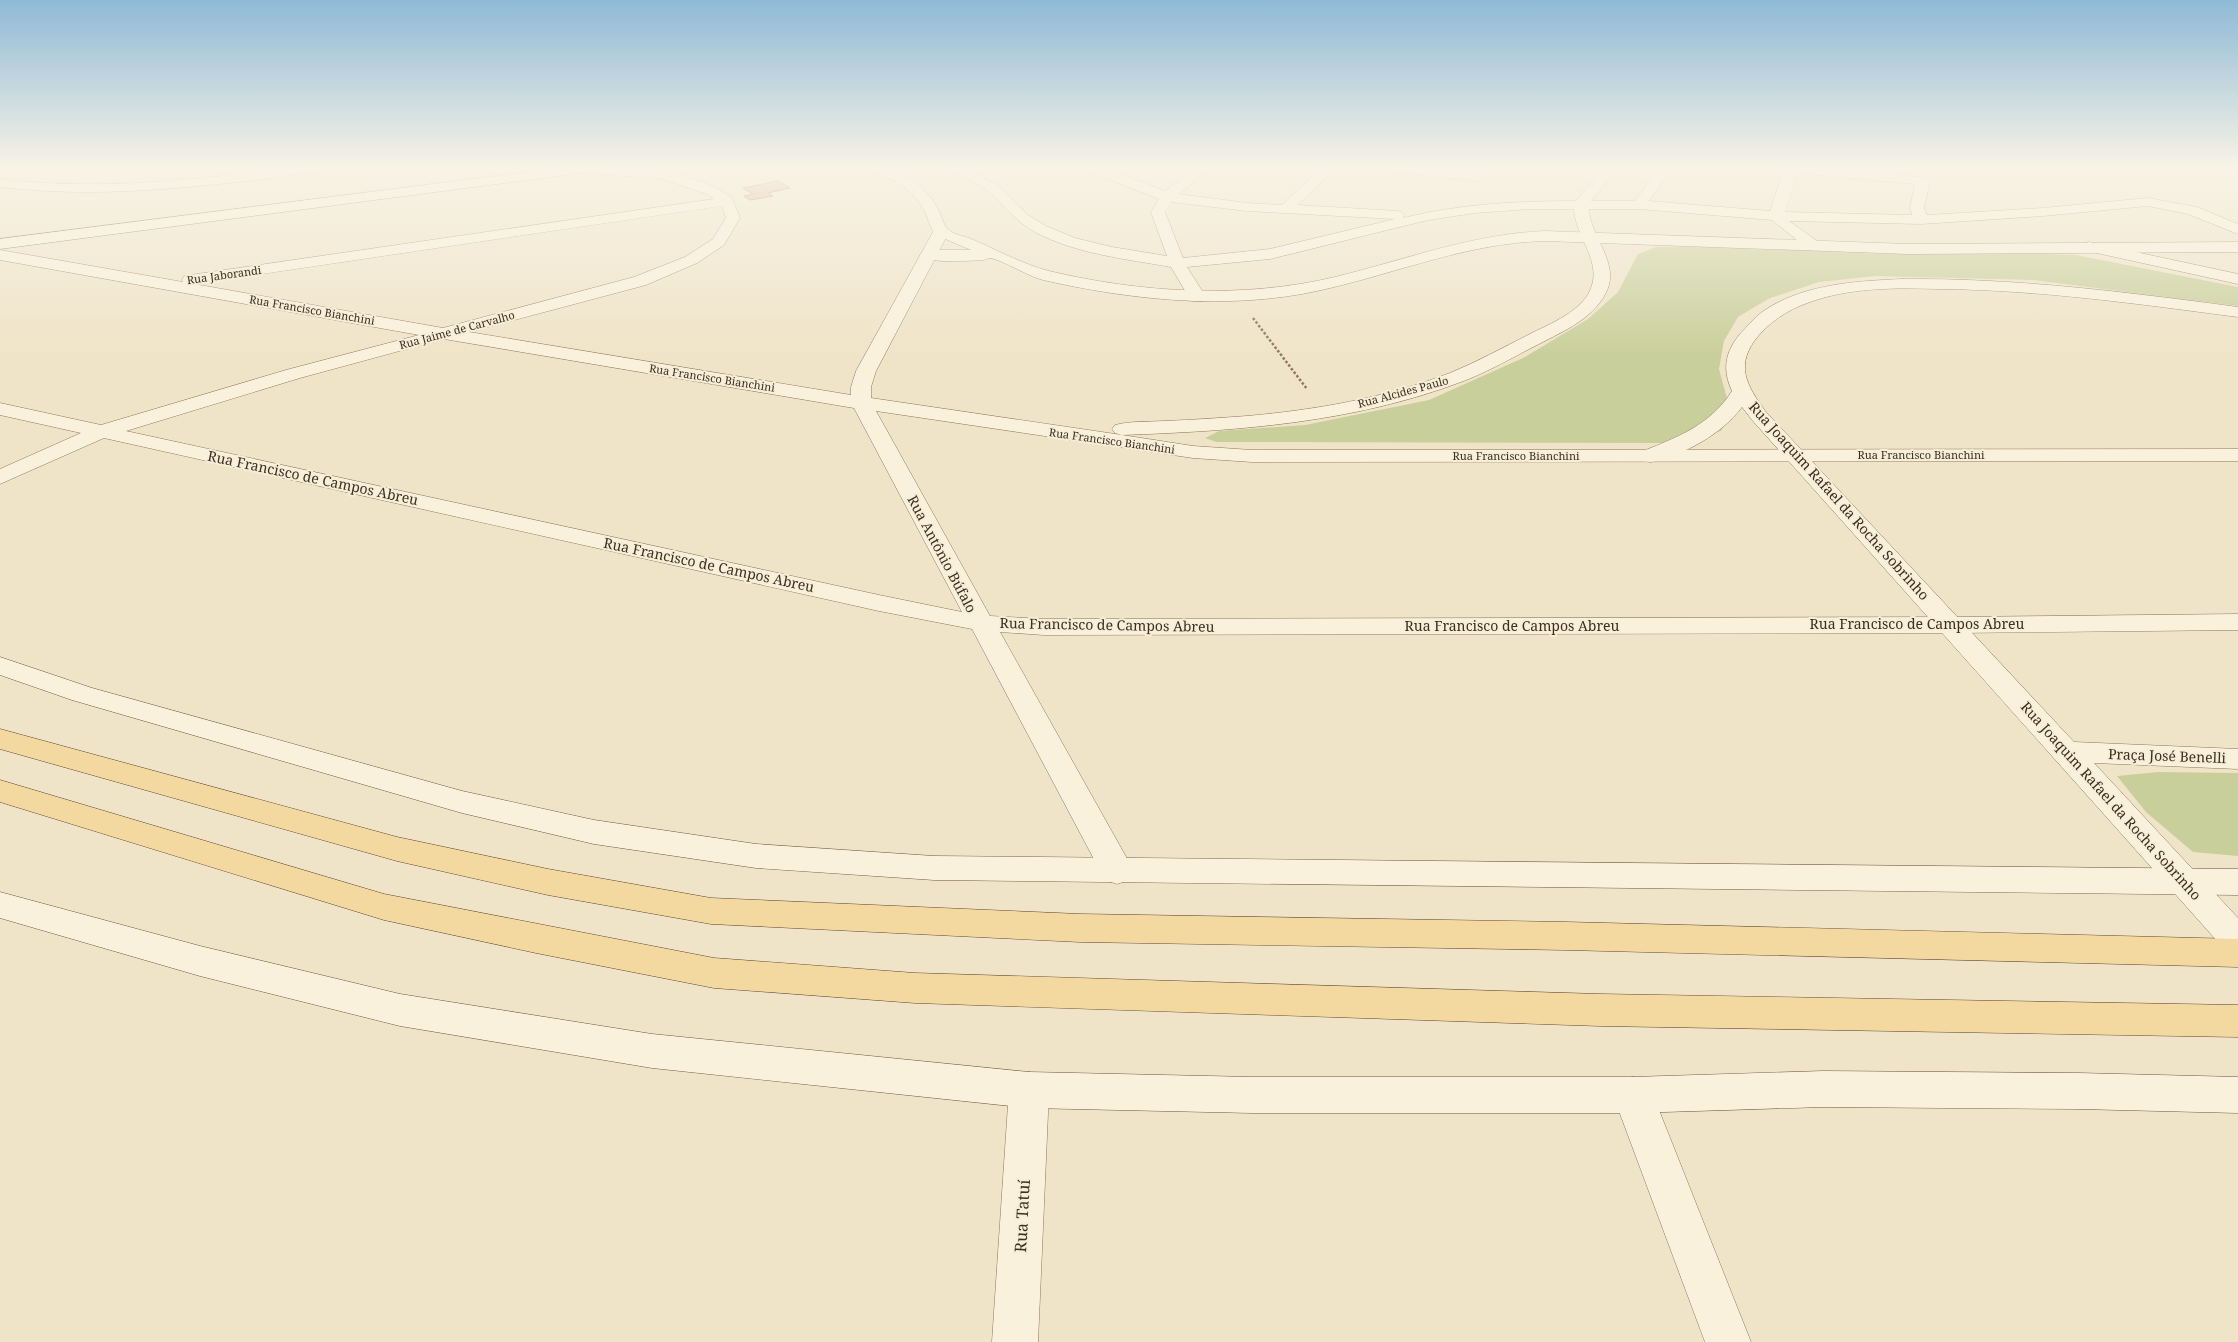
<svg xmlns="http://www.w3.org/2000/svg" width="2238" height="1342" font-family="'Noto Serif',serif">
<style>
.green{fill:#c9cf9b}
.building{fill:#cf9f7d;stroke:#8d5f41}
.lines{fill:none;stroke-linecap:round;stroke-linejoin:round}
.minor-casing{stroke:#8d765c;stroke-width:1}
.tertiary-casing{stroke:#8d765c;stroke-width:1}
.secondary-casing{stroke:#6f573f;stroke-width:1}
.primary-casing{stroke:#5b4430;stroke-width:1}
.path{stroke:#8d765c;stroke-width:2.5;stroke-dasharray:2.5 2;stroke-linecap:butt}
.minor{fill:#faf1dc;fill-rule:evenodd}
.tertiary{fill:#faf1dc;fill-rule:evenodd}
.secondary{fill:#faf1dc;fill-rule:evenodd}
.primary{fill:#f3d9a0;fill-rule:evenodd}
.labels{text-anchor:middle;stroke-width:4;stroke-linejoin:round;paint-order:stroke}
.far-street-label{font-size:11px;fill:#3d2e20;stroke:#f7eed8}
.street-label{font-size:14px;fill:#3d2e20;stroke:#f7eed8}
.near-street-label{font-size:16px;fill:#3d2e20;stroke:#f7eed8}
</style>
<rect width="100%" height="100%" fill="#f0e4c8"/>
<g class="green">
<path d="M1699 246 1885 254 2002 253 2076 255 2238 287V306L2033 280 1876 276 1819 282 1770 298 1738 317 1724 341 1719 369 1731 413 1721 431 1671 443 1216 442 1205 438 1219 431 1305 425 1429 400 1523 358 1588 319 1618 292 1638 254 1656 247Z"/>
<path d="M2158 772 2238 773V856L2193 852 2146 812 2117 776Z"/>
</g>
<path class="building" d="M778 181 790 188 768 193 773 196 750 200 744 196 753 194 743 188Z"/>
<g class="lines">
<defs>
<g id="minor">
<path d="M289 168H328L321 172C212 185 110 200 0 187V179C100 191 190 180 289 168Z"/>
<path d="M570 168 660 170 690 178 717 188 732 198 740 218 724 245 697 263 646 285 469 332 851 395V387L856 371 933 232 936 229H946L949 232 876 371 871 387V398L1122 435 1115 433 1112 429 1115 425C1130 421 1147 422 1164 421 1191 420 1219 418 1247 416 1315 410 1385 398 1450 373 1477 362 1502 348 1528 335 1549 324 1585 311 1592 285 1600 259 1575 235 1574 209H1530L1475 213 1428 220 1270 259 1187 267 1206 297 1203 301H1191L1171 267C1126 259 1076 254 1035 232 1017 222 1006 208 992 194 981 185 965 178 952 171L950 168H966L1000 187 1028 215 1046 226 1075 238 1112 247 1167 256 1151 212 1159 199 1088 171 1086 168H1104L1165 191 1196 168H1211L1179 194 1247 203 1282 205 1321 168H1336L1298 205 1397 211 1402 212 1404 215 1403 218C1460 204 1517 201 1576 201L1604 168H1618L1591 201H1635L1658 168H1672L1649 201 1770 211 1784 168H1830L1928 178 1930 181 1924 208 1927 215 2043 208 2148 198 2197 207 2238 224V234L2188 214 2148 206 2043 216 1921 224 1789 221 1820 243 1822 246 1820 249H1808L1772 220 1639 209H1589C1590 236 1618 261 1608 288 1597 317 1564 331 1539 344 1513 357 1488 372 1461 382 1352 423 1237 431 1122 435L1193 446 1252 450 2238 449V461L1252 462 1193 458 876 411 990 616 1044 619 1951 617 2238 614V630L1951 633 1044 635 1000 632 1134 871 1129 880 1117 884 1105 880 972 629 879 611 104 438 0 484V469L81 433 0 415V403L101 425 286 370 419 335 0 260V250L183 282 182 280 184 276 190 275 714 199 707 194 659 178 576 173 571 172ZM1797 173 1915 184 1910 208 1912 215 1785 212ZM1171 202 1247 211 1395 219 1270 249 1183 258 1165 212ZM722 206 726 218 713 239 685 257 634 277 443 328 194 284ZM444 339 854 408 962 612 879 595 126 431 300 378Z"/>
<path d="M1383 168H1428L1479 173 1486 177 1479 181 1390 172Z"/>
<path d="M2089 242 2238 274V284L2083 250 2081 247 2083 244Z"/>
<path d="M1029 1072 1043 1078 1049 1090 1038 1342H992L1009 1090 1015 1078Z"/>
</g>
<g id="tertiary">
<path d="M867 168C898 166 923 182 938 209 941 214 943 225 948 229 952 234 963 236 969 238 993 248 1024 265 1049 271 1141 293 1243 299 1335 277 1405 260 1472 234 1545 231L1908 244 2238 242V252L1908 254 1545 241C1461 243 1383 279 1302 294 1216 309 1127 299 1043 280 1027 276 1003 260 990 258 988 258 985 260 983 260 965 261 940 263 922 258L920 255 922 252 928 250H971L936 235C930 228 928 218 924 210 912 188 892 178 869 171Z"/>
<path d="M1903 279C2015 278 2126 292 2238 307V317C2139 304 2040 290 1940 289 1900 288 1856 287 1816 300 1794 307 1775 317 1759 335 1734 364 1746 385 1766 412L2074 742 2238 749V769L2094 763 2238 918V955L2226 951 1752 420 1742 407C1721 435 1685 454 1651 462L1643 461 1640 456 1643 451C1679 437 1711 424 1732 391 1722 370 1725 352 1740 334 1747 327 1754 318 1762 312 1802 284 1856 281 1903 279Z"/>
<path d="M1633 1077 1647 1082 1653 1095 1751 1342H1705L1613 1095 1619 1082Z"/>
</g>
<g id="secondary">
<path d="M559 168H596L589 172 0 249V239Z"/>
<path d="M0 657 92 688 462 791 594 820 756 844 934 856 2238 869V895L934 880 756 868 594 844 462 813 72 700 0 675Z"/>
<path d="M0 892 200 946 400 994 652 1034 1029 1072 1252 1077H1633L1823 1071 2079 1073 2238 1077V1113L2079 1109 1823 1107 1633 1113H1252L1029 1108 652 1068 400 1026 200 976 0 918Z"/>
</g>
<g id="primary">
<path d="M0 729 397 837 548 869 711 898 1080 914 1566 922 2238 939V967L1566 950 1080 942 711 924 548 895 397 861 0 749Z"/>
<path d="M0 780 384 894 714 958 915 973 1600 994 2238 1005V1037L1600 1026 915 1003 714 988 536 953 384 920 0 802Z"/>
</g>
</defs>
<use href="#minor" class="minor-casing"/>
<use href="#tertiary" class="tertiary-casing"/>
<use href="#secondary" class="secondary-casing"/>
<use href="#primary" class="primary-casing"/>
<path class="path" d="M1253 318 1307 389"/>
<use href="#minor" class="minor"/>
<use href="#tertiary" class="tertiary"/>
<use href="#secondary" class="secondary"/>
<use href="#primary" class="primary"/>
</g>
<linearGradient id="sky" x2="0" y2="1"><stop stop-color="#8fbad6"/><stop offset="0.47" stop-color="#f8f3e6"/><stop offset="1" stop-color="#f8f3e6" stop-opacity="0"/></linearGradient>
<rect width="2238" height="356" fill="url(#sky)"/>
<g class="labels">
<g class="far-street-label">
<text transform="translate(224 275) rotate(-8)" y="4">Rua Jaborandi</text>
<text transform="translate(312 310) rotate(10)" y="4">Rua Francisco Bianchini</text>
<text transform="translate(457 330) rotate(-15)" y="4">Rua Jaime de Carvalho</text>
<text transform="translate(712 378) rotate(9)" y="4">Rua Francisco Bianchini</text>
<text transform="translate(1403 392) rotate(-15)" y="4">Rua Alcides Paulo</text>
<text transform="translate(1112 441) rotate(8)" y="4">Rua Francisco Bianchini</text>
<text x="1921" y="459">Rua Francisco Bianchini</text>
<text x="1516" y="460">Rua Francisco Bianchini</text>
</g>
<g class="street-label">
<text transform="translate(313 478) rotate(12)" y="5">Rua Francisco de Campos Abreu</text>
<text transform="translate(1839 501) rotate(48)" y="5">Rua Joaquim Rafael da Rocha Sobrinho</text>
<text transform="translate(942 554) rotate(62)" y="5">Rua Antônio Búfalo</text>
<text transform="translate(709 565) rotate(12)" y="5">Rua Francisco de Campos Abreu</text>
<text x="1917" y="629">Rua Francisco de Campos Abreu</text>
<text transform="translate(1107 625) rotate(1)" y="5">Rua Francisco de Campos Abreu</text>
<text x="1512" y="631">Rua Francisco de Campos Abreu</text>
<text transform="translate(2167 756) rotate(2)" y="5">Praça José Benelli</text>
<text transform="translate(2111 801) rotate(48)" y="5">Rua Joaquim Rafael da Rocha Sobrinho</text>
</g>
<g class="near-street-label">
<text transform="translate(1022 1216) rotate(-87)" y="6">Rua Tatuí</text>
</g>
</g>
</svg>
